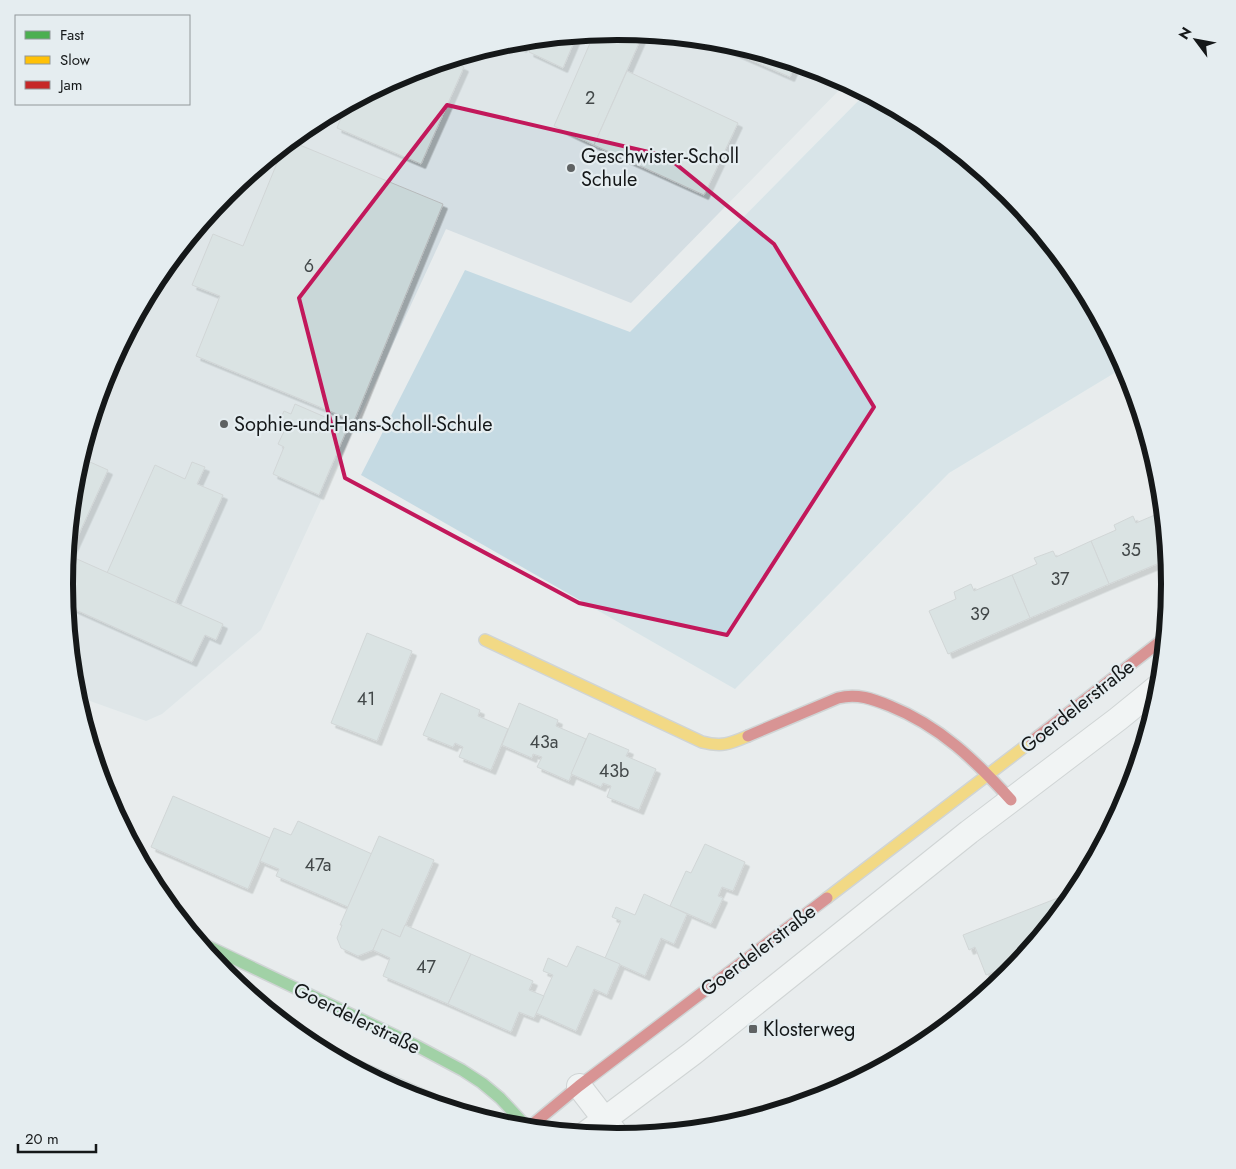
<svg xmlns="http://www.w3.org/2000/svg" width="1236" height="1169" font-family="Jost,sans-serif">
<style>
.built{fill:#d4dee3}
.pitch{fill:#c5dae3}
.building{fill:#c9d7d8;stroke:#b7babb;filter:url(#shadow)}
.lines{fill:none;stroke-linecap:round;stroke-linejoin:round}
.street-casing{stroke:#b4b7b8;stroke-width:26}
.fast-casing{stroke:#b4b7b8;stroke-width:14}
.slow-casing{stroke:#b4b7b8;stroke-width:14}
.jam-casing{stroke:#b4b7b8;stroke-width:14}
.street{stroke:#fcfcfc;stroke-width:24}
.fast{stroke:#4caf50;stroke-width:11}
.slow{stroke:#ffc107;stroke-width:11}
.jam{stroke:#c62828;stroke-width:11}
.marked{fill:none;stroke:#c2185b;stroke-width:4;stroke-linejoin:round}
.poi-dot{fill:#5f6263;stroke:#e5edf0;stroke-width:2}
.labels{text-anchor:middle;stroke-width:4.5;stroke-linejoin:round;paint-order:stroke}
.number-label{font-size:18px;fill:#424849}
.poi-label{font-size:20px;fill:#151819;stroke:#e5edf0;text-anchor:start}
.street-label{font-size:20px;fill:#151819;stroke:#e5edf0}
.rim{fill:none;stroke:#151819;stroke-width:6}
</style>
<defs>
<filter id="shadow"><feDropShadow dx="4.5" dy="4.5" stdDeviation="0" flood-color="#0004"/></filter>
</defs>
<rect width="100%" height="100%" fill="#e8eced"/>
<path class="built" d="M618 31 726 42 830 73 847 82 631 303 446 229 261 630 162 714 146 721 76 696 65 584 75 476 107 373 158 277 227 193 311 124 407 73 510 42Z"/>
<path class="pitch" d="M866 93 926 125 1009 193 1078 277 1126 366 949 473 735 689 361 475 465 270 630 332Z"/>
<g class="building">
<path d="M618 31 643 34 594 145 554 126 594 34Z"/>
<path d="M577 35 563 68 529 52 535 39Z"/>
<path d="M525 40 522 48 510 42Z"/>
<path d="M705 40 726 42 796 63 790 77Z"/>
<path d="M449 60 464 67 421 164 337 128 346 105 407 73Z"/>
<path d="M627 71 738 123 704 195 594 145Z"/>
<path d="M290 141 443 204 354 421 196 356 220 296 192 285 213 234 243 246 284 146Z"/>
<path d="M295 404 348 427 319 495 273 474 284 447 278 444 288 423 280 420 284 411 291 414Z"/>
<path d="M1155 457 1161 479 1153 482 1145 461Z"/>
<path d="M81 458 108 470 69 556 68 555 75 476Z"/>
<path d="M192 462 205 467 197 484 223 495 175 603 107 573 155 465 185 479Z"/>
<path d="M1164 511 1169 559 1109 584 1091 541 1116 530 1114 525 1133 516 1136 523Z"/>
<path d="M1091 541 1109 584 1030 618 1012 575 1037 564 1034 558 1053 551 1056 557Z"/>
<path d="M68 555 223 624 216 640 205 635 192 662 67 606 65 584Z"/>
<path d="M1012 575 1030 618 948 654 929 611 956 599 954 592 971 584 974 591Z"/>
<path d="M367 633 412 651 377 741 331 723Z"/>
<path d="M441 693 480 710 478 716 508 729 491 770 459 757 463 747 455 743 453 747 423 735Z"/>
<path d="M519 703 558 720 556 726 586 739 569 781 537 767 542 757 533 754 532 758 502 745Z"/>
<path d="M589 733 629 750 626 756 656 769 639 810 607 797 611 786 603 783 601 787 571 774Z"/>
<path d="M173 796 270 838 248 889 151 847Z"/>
<path d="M298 821 372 854 348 907 276 876 279 869 260 861 274 828 291 835Z"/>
<path d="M379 836 434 860 400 937 382 929 373 950 358 956 341 948 337 938 342 925H340Z"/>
<path d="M705 844 745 862 733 891 722 887 718 896 723 898 711 924 670 906 686 871 691 873Z"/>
<path d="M1079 890 1078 892 1071 901 1068 894Z"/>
<path d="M644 894 687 914 674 944 661 938 645 976 605 958 621 921 612 917 616 907 635 915Z"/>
<path d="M1068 894 1071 901 1015 968 1013 964 986 975 975 947 969 950 963 935Z"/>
<path d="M405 925 471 954 448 1004 383 976 390 958 373 950 382 929 400 937Z"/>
<path d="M577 946 620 964 607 995 594 989 576 1031 536 1013 553 975 543 971 548 958 567 967Z"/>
<path d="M471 954 533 981 529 990 544 996 534 1018 519 1012 511 1032 448 1004Z"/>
<path d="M294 1031 467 1108 463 1113 406 1096 310 1044Z"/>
</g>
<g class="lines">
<defs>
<g id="street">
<path d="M579 1086 619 1138"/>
<path d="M585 1134 693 1053 969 832 1118 719 1161 684"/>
</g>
<path id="fast" d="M199 942 415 1045 462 1070 482 1083 500 1098 528 1128"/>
<g id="slow">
<path d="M485 640 702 742C722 747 729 744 748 736"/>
<path d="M827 898 1032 741"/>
</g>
<g id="jam">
<path d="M748 736 838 698C857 693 873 699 890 706 940 726 976 761 1011 800"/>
<path d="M1032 741 1166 637"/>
<path d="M527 1129 579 1086 827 898"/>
</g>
</defs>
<use href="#street" class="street-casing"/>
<use href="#fast" class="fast-casing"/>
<use href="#slow" class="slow-casing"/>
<use href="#jam" class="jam-casing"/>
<use href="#street" class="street"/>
<use href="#fast" class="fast"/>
<use href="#slow" class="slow"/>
<use href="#jam" class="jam"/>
</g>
<path d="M0 0H1236V1169H0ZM447 105 666 156 774 244 874 407 727 635 579 603 345 478 299 298Z" fill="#e8eced" fill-opacity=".55" fill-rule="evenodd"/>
<path class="marked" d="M447 105 666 156 774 244 874 407 727 635 579 603 345 478 299 298Z"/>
<g class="poi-dot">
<circle cx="571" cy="168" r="5"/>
<circle cx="224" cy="424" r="5"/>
<rect x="748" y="1024" width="10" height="10" rx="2.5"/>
</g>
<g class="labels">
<g class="number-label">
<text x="590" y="104">2</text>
<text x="309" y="272">6</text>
<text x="1131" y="556">35</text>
<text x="1060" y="585">37</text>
<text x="980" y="620">39</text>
<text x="366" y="705">41</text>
<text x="544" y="748">43a</text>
<text x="614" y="777">43b</text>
<text x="318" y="871">47a</text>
<text x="426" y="973">47</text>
</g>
<g class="poi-label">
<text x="581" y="163">Geschwister-Scholl<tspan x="581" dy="23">Schule</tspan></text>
<text x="234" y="431">Sophie-und-Hans-Scholl-Schule</text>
<text x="763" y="1036">Klosterweg</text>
</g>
<g class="street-label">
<text transform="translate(1077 706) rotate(-38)" y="7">Goerdelerstraße</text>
<text transform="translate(758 950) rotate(-37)" y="7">Goerdelerstraße</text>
<text transform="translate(357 1018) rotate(26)" y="7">Goerdelerstraße</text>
</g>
</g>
<path d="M0 0H1236V1169H0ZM73 584a544 544 0 1 1 1088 0a544 544 0 1 1-1088 0Z" fill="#e5edf0" fill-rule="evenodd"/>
<path class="rim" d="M73 584a544 544 0 1 1 1088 0a544 544 0 1 1-1088 0Z"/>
<rect x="15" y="15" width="175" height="90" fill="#e5edf0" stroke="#92989a"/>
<rect x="25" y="31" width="25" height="8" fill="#4caf50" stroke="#92989a"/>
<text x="60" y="40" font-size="15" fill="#151819">Fast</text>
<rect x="25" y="56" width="25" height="8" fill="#ffc107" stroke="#92989a"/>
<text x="60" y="65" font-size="15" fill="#151819">Slow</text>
<rect x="25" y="81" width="25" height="8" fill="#c62828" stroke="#92989a"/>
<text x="60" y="90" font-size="15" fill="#151819">Jam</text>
<g transform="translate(1196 40) rotate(302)" stroke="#e5edf0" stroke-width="4" paint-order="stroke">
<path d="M0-4L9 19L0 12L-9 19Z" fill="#151819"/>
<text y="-8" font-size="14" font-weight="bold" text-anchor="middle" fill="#151819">N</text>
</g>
<path d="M18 1144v8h78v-8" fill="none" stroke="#151819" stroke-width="2.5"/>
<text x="25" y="1144" font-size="15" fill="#151819" stroke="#e5edf0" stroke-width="4" paint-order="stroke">20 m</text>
</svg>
